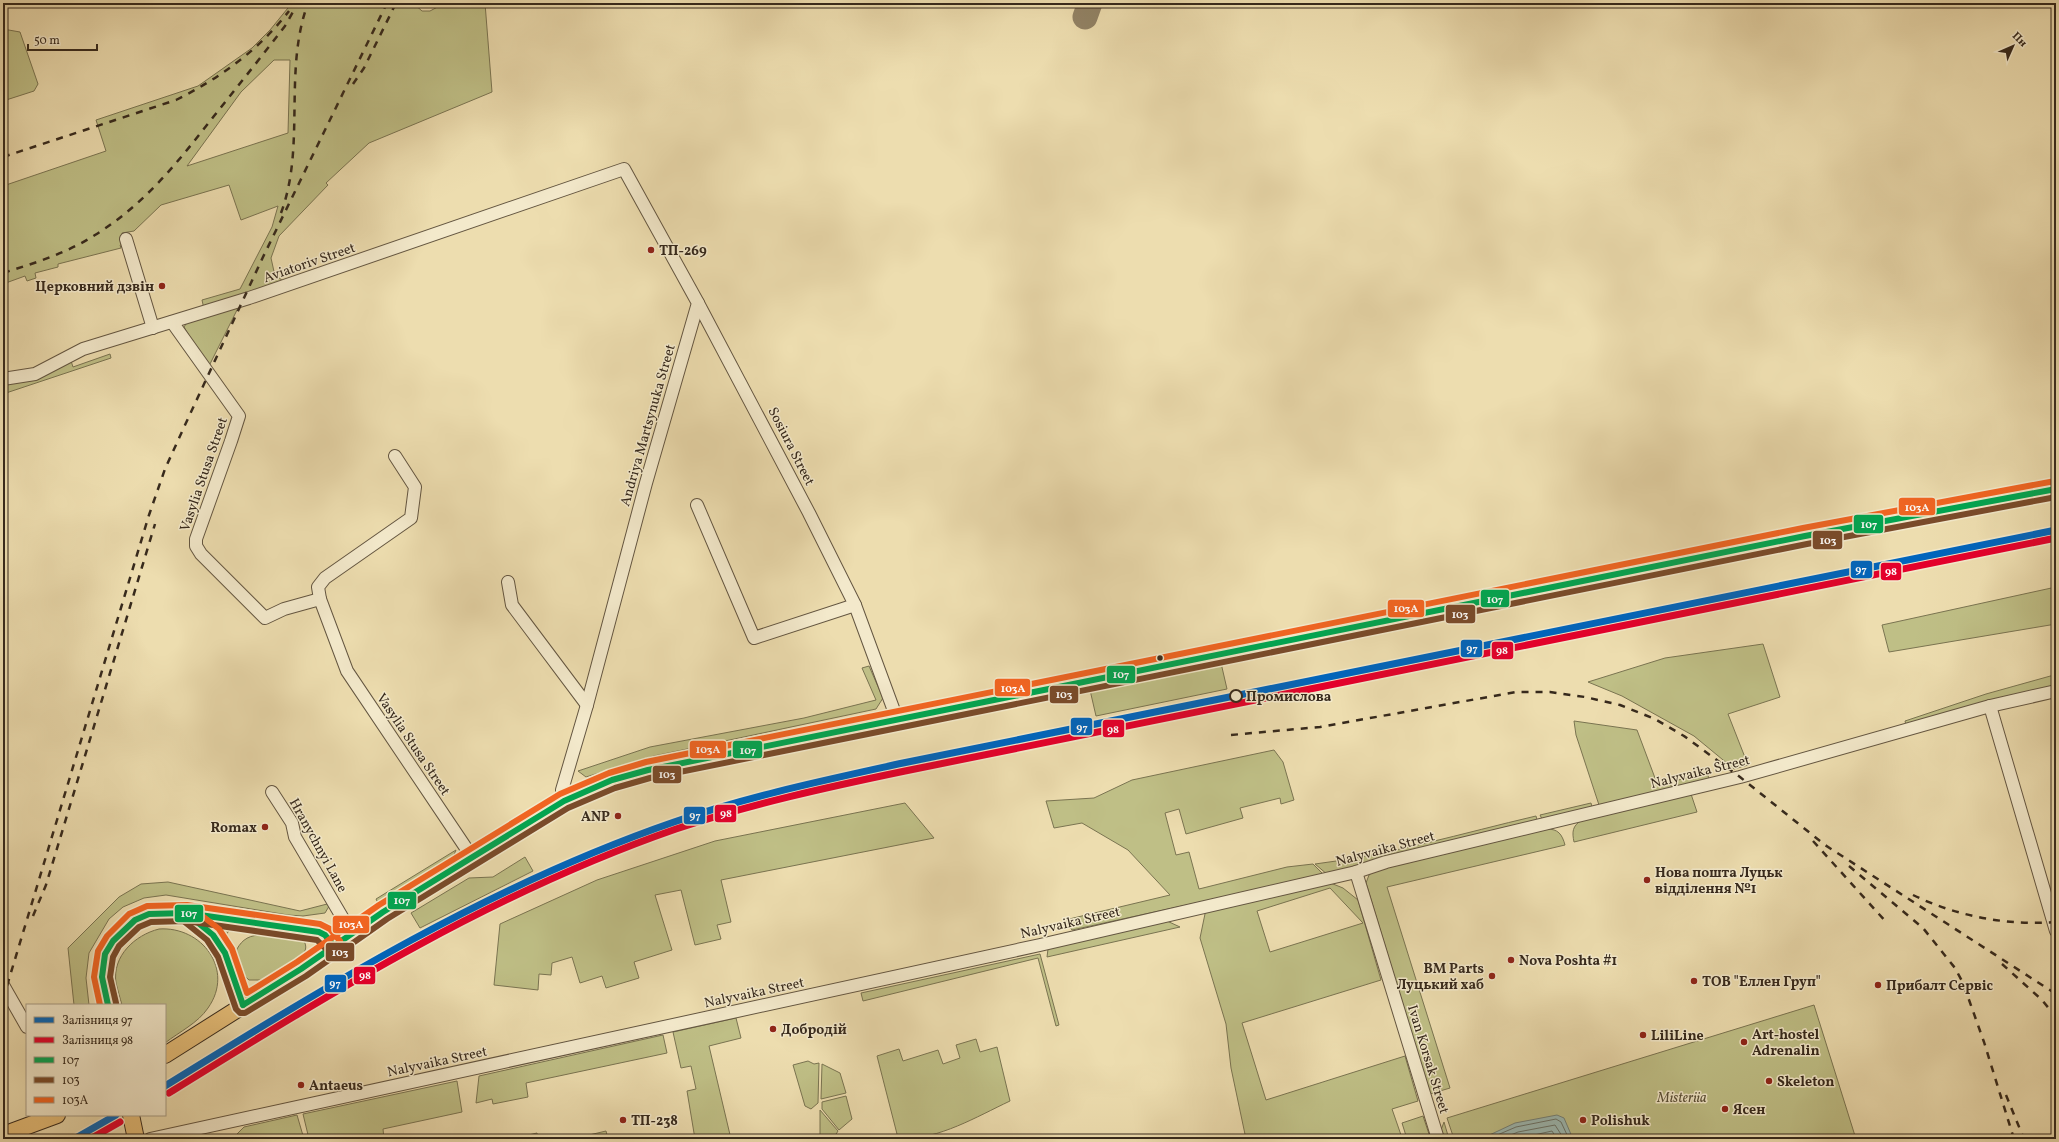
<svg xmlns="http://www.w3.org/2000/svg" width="2059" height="1142" font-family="Vollkorn,serif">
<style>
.green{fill:#bfbf86;stroke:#7a7451;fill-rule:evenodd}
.water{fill:#9cbab4;stroke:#738077}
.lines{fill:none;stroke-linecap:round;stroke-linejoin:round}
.shore{stroke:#697268;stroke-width:1}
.taxiway{stroke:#928366;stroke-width:25}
.minor-casing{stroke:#645641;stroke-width:14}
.major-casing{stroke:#36291c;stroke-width:18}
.minor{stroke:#f3e9cb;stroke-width:12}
.major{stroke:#e6be78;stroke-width:16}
.rail{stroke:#36291c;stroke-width:2.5;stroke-dasharray:7 7;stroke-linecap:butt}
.bus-1-casing{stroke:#f3e9cb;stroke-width:9}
.bus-2-casing{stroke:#f3e9cb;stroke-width:9}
.bus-3-casing{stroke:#f3e9cb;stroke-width:9}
.bus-1{stroke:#00a651;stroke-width:6}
.bus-2{stroke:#7a4b2a;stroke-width:6}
.bus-3{stroke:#f26522;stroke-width:6}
.rail-1-casing{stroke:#f3e9cb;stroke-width:10}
.rail-2-casing{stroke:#f3e9cb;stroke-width:10}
.rail-1{stroke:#0065bd;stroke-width:7}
.rail-2{stroke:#e4002b;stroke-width:7}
.poi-dot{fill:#8f2418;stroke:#f3e9cb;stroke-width:1.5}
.bus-dot{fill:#36291c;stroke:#f3e9cb;stroke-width:1.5}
.stop-dot{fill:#f3e9cb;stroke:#36291c;stroke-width:2}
.labels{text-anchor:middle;stroke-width:3;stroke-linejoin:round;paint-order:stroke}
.poi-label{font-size:14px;font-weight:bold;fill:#36291c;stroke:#f3e9cb;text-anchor:start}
.street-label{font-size:14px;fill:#36291c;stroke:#f3e9cb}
.stop-label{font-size:14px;font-weight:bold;fill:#36291c;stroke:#f3e9cb;text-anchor:start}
.park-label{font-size:14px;font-style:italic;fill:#584e36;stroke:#f3e9cb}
.line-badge{stroke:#f3e9cb;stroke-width:1.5}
.badge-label{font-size:11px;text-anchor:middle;font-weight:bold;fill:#fff}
</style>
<rect width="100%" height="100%" fill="#edddaf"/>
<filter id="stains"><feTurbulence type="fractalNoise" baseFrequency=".005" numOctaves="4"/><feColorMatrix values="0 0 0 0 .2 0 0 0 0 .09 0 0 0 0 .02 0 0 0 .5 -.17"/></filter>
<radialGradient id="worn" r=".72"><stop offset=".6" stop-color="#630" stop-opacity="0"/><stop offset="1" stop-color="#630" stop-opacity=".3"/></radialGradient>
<g class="green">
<path d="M292 3H413L422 11H430L445 3H485L492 92 369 143 326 183 328 185 279 236 271 258 275 276 281 279 282 282 204 309 202 300 240 289 272 227 278 206 241 220 229 185 161 205 134 231 122 233 125 244 120 245 121 248 58 264V267L35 273 36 278 27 281 25 276 3 284V186L106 151 96 120 198 86 252 48 270 30ZM274 60H290L288 133 187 166 241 92Z"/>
<path d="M3 29 20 32 38 84 34 91 3 101Z"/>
<path d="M240 304 208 368 184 327 188 321Z"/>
<path d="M110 354 111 358 3 394V383L70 358 73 367Z"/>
<path d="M2056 587V624L1889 652 1882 625Z"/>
<path d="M1763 644 1780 697 1728 714 1748 765 1734 769 1694 736 1622 696 1588 682 1665 658Z"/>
<path d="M1221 663 1227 689 1096 716 1090 690Z"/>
<path d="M869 666 883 698 876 709 654 756 586 777 578 771 650 747 804 718 876 700 862 668Z"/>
<path d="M2054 675 2056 677V687L1906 725 1905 721 1986 694Z"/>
<path d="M1574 721 1637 730 1658 786 1670 783 1672 788 1599 805 1576 735Z"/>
<path d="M1274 750 1283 762 1294 800 1281 804 1280 798 1240 808 1243 818 1186 834 1179 809 1165 813 1176 855 1189 852 1199 889 1287 867 1313 864 1324 875 1072 930 1065 920 1170 895 1128 850 1082 823 1054 828 1046 801 1094 798 1132 780Z"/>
<path d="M1707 772 1709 779 1677 787 1675 781Z"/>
<path d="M1691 794 1697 812 1574 842C1572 832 1572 826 1582 820Z"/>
<path d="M905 803 934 838 721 880 731 922 717 925 721 939 695 945 681 890 655 895 672 950 634 962 639 978 606 988 602 976 580 983 572 957 552 963 551 975 539 974 538 990 494 985 500 924 597 880 715 841Z"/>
<path d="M1591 803 1592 807 1542 819 1540 815Z"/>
<path d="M1536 816 1537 820 1373 860 1363 867 1328 875 1315 864C1390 855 1463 833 1536 816Z"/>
<path d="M1547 829C1558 829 1562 834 1565 845L1387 887 1450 1088 1430 1094 1366 883 1369 875 1374 871Z"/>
<path d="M456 850 453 857 378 903 376 899Z"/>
<path d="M525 857 533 871 420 928 411 913 469 878 493 877Z"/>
<path d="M168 882 300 911 331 903 325 913 303 916 288 915 166 895 144 898 123 907 109 919 89 953 86 978 89 1005H74L68 948 119 897 141 884Z"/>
<path d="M1328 882 1343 888 1358 900 1381 980 1242 1023 1266 1100 1405 1056 1418 1101 1392 1109 1401 1135 1387 1139H1246L1231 1068 1226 1024 1200 938 1206 909ZM1330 888 1363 923 1270 952 1257 911Z"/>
<path d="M209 921 233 926 224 937Z"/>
<path d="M1167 921 1180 927 1047 957 1048 949Z"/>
<path d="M159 929C202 926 235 970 208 1008 198 1023 179 1032 165 1043V1005H122C120 998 118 991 116 983 112 956 135 935 159 929Z"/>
<path d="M259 935 302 938C307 945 307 949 302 956L265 980H249L237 969 235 953C240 942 246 936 259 935Z"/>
<path d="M1040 954 1059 1025 1056 1026 1038 958 863 1001 861 993Z"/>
<path d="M1814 1005 1856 1139H1454L1447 1118Z"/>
<path d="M736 1018 741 1038 709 1046 731 1139H695L687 1091 696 1089 691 1066 681 1068 673 1032Z"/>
<path d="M663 1035 667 1053 526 1083 528 1097 493 1104 492 1099 476 1103 479 1076Z"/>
<path d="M976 1039 980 1052 997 1047 1010 1101C976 1117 940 1139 901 1139L897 1134 877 1056 899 1049 903 1061 938 1050 943 1064 960 1058 956 1045Z"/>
<path d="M808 1061 814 1064 819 1063 818 1103 811 1109 805 1106 793 1065Z"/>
<path d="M822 1064 840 1073 846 1093 821 1099Z"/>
<path d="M457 1081 462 1112 383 1129 384 1139H309L303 1114Z"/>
<path d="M846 1096 852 1119 839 1130 822 1109V1102Z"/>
<path d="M820 1110 838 1131 833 1139H823L820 1135Z"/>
<path d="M297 1115 304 1139H232L244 1127Z"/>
<path d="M1423 1116 1430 1137 1407 1139 1402 1123Z"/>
<path d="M1444 1122 1449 1139H1444L1441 1130Z"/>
<path d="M606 1131 608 1139H586L585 1136Z"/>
<path d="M537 1133 538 1139H512Z"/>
</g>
<path class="water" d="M1557 1115 1564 1118 1573 1139H1481L1515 1123Z"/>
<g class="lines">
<g class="shore">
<path d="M1488 1139 1516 1127 1556 1119 1561 1122 1569 1139"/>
<path d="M1501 1139 1518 1132 1555 1125 1564 1139"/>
<path d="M1516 1139 1552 1131 1557 1139"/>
</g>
<path class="taxiway" d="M1085 17 1090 3"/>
<defs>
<g id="minor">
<path d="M126 239 153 328"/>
<path d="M698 303 809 513 855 605 897 719"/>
<path d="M172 322 239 416 231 441 196 539V546L201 554 265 618 284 609 320 599 347 671 472 857"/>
<path d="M3 379 35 374 83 349 249 298 624 169 698 303 646 483 587 705 562 790 564 801"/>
<path d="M697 505 754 638 855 605"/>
<path d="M508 582 512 605 587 705"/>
<path d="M320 599 318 587 325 578 411 518 415 487 395 456"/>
<path d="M1990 706 2056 931"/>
<path d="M272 792 292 823 295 837 352 934"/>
<path d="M1356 872 1438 1139"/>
<path d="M3 985 27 1027"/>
<path d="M150 1139 1040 945 1356 872 1386 862 1740 777 1990 706 2056 691"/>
</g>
<g id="major">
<path d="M186 913 213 935 225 953 243 1005"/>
<path d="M108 1005 102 977 105 954 113 941 135 920 149 914 186 913 319 932 325 935 334 946"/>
<path d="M165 1055 301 969 383 912 564 801 612 780 648 770 1805 536 2056 489"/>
<path d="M131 1115 136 1139"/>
<path d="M3 1135 57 1115"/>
</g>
</defs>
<use href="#minor" class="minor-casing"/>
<use href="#major" class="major-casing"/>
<use href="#minor" class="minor"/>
<use href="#major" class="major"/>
<g class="rail">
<path d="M353 84 364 68 396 3"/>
<path d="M3 157 176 100C220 78 259 50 289 11"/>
<path d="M281 213C306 146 283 71 308 3"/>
<path d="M3 273C35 263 67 253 95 235 145 204 178 162 214 116 238 86 262 56 285 26L298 3"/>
<path d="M1231 735 1320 727 1516 692H1550L1585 697 1620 705 1655 719 1684 736 1740 777 1825 845 2056 994"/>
<path d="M1813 841 1887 923"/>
<path d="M1849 866 1923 928 1955 968 1963 983 1984 1042 2014 1139"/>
<path d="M1913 895C1956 916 2008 926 2056 922"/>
<path d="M33 916 46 885 155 524"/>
<path d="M2002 964 2042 1000 2056 1017"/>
<path d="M3 999 149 515 165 469 185 425 263 257 387 3"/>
<path d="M2006 1095 2024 1139"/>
</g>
<defs>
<g id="bus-1">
<path d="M186 913 213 935 225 953 243 1005"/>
<path d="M108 1005 102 977 105 954 113 941 135 920 149 914 186 913 319 932 325 935 334 946"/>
<path d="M243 1005 301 969 383 912 564 801 612 780 648 770 1805 536 2056 489"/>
</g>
<g id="bus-2">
<path d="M181 919 207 940 218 957 236 1009 240 1013H245L306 976 387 919 568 808 615 788 650 778 1807 544 2056 497"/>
<path d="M116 1003 110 977 113 957 119 946 139 927 151 922 186 921 317 940 328 951"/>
</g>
<g id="bus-3">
<path d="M191 907 219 929 232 949 247 993 297 962 379 905 560 794 609 773 646 762 1803 528 2055 481"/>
<path d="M100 1005 94 977 98 951 107 936 129 914 147 906 187 905 320 924 330 929 340 941"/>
</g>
</defs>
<use href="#bus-1" class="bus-1-casing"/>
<use href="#bus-2" class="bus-2-casing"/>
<use href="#bus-3" class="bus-3-casing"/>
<use href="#bus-1" class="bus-1"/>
<use href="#bus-2" class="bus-2"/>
<use href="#bus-3" class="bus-3"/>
<defs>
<g id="rail-1">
<path d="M165 1086C330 984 489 886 674 822 749 796 826 780 903 763L2056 530"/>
<path d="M74 1139 116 1115"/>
</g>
<g id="rail-2">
<path d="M169 1093C334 991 492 893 676 829 751 804 828 787 905 771L2056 538"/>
<path d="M90 1139 120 1122"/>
</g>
</defs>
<use href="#rail-1" class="rail-1-casing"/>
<use href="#rail-2" class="rail-2-casing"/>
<use href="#rail-1" class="rail-1"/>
<use href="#rail-2" class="rail-2"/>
</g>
<g class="poi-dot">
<circle cx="651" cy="250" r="4"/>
<circle cx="162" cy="286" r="4"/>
<circle cx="618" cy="816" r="4"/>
<circle cx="265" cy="827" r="4"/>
<circle cx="1647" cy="880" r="4"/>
<circle cx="1511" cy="960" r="4"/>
<circle cx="1492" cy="976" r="4"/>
<circle cx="1694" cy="981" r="4"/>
<circle cx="1878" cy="985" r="4"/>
<circle cx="773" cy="1029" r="4"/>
<circle cx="1643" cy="1035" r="4"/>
<circle cx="1744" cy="1042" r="4"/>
<circle cx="1769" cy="1081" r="4"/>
<circle cx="301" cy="1085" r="4"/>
<circle cx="1725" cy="1109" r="4"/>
<circle cx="623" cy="1120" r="4"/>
<circle cx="1583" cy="1120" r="4"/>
</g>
<circle class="bus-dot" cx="1160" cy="658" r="3.5"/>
<circle class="stop-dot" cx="1236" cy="696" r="6"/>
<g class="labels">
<g class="poi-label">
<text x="659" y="255">ТП-269</text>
<text x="154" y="291" text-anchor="end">Церковний дзвін</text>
<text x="610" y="821" text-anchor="end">ANP</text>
<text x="257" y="832" text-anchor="end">Romax</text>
<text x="1655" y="877">Нова пошта Луцьк<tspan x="1655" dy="16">відділення №1</tspan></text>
<text x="1519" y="965">Nova Poshta #1</text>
<text x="1484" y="973" text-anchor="end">BM Parts<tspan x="1484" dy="16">Луцький хаб</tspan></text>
<text x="1702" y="986">ТОВ "Еллен Груп"</text>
<text x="1886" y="990">Прибалт Сервіс</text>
<text x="781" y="1034">Добродій</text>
<text x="1752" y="1039">Art-hostel<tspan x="1752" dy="16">Adrenalin</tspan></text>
<text x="1651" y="1040">LiliLine</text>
<text x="1777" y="1086">Skeleton</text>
<text x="309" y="1090">Antaeus</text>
<text x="1733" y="1114">Ясен</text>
<text x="631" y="1125">ТП-238</text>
<text x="1591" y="1125">Polishuk</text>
</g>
<g class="street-label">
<text transform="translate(309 262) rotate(-19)" y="5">Aviatoriv Street</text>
<text transform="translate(647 425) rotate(-74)" y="5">Andriya Martsynuka Street</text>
<text transform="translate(792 446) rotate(63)" y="5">Sosiura Street</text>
<text transform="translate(203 474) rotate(-71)" y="5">Vasylia Stusa Street</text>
<text transform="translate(414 744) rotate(56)" y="5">Vasylia Stusa Street</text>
<text transform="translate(1700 771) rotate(-14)" y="5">Nalyvaika Street</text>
<text transform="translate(319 845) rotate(61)" y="5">Hranychnyi Lane</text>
<text transform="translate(1385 848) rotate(-15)" y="5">Nalyvaika Street</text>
<text transform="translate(1070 922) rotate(-13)" y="5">Nalyvaika Street</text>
<text transform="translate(754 992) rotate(-12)" y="5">Nalyvaika Street</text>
<text transform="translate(1429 1059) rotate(73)" y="5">Ivan Korsak Street</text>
<text transform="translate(437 1061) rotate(-12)" y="5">Nalyvaika Street</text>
</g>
<g class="stop-label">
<text x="1246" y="701">Промислова</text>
</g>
<g class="park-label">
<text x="1682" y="1102">Misteriia</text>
</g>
</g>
<g class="line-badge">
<rect x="1898" y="497" width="38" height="19" rx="4" fill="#f26522"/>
<rect x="1853" y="514" width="31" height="20" rx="4" fill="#00a651"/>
<rect x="1812" y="530" width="31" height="20" rx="4" fill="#7a4b2a"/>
<rect x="1850" y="560" width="23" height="19" rx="4" fill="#0065bd"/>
<rect x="1880" y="562" width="22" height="19" rx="4" fill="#e4002b"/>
<rect x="1480" y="589" width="30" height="19" rx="4" fill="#00a651"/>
<rect x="1387" y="599" width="38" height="19" rx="4" fill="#f26522"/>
<rect x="1445" y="604" width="31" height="20" rx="4" fill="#7a4b2a"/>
<rect x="1460" y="639" width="23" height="19" rx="4" fill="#0065bd"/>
<rect x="1491" y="641" width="23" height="19" rx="4" fill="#e4002b"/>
<rect x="1106" y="665" width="30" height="19" rx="4" fill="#00a651"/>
<rect x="994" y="678" width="37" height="19" rx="4" fill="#f26522"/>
<rect x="1049" y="685" width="30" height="19" rx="4" fill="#7a4b2a"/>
<rect x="1070" y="717" width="23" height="19" rx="4" fill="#0065bd"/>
<rect x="1102" y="719" width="23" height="19" rx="4" fill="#e4002b"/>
<rect x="689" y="740" width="38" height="19" rx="4" fill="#f26522"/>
<rect x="732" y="740" width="31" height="19" rx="4" fill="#00a651"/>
<rect x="652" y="765" width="30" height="19" rx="4" fill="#7a4b2a"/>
<rect x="714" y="804" width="23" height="19" rx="4" fill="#e4002b"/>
<rect x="683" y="806" width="23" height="19" rx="4" fill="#0065bd"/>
<rect x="387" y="891" width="30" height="19" rx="4" fill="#00a651"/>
<rect x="174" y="904" width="30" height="19" rx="4" fill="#00a651"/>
<rect x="332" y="915" width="38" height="19" rx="4" fill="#f26522"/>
<rect x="325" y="942" width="30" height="20" rx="4" fill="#7a4b2a"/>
<rect x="353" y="966" width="23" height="19" rx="4" fill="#e4002b"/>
<rect x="324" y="974" width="23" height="19" rx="4" fill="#0065bd"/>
</g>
<g class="badge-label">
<text x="1917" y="511">103А</text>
<text x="1869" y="528">107</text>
<text x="1828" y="544">103</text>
<text x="1861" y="573">97</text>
<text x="1891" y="575">98</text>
<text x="1495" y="603">107</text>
<text x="1406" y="612">103А</text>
<text x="1460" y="618">103</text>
<text x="1472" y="652">97</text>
<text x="1502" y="654">98</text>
<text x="1121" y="678">107</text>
<text x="1013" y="692">103А</text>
<text x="1064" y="698">103</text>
<text x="1082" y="731">97</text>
<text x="1113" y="733">98</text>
<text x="708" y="753">103А</text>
<text x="748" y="754">107</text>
<text x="667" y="778">103</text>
<text x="726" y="817">98</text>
<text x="695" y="819">97</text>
<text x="402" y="904">107</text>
<text x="189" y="917">107</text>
<text x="351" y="928">103А</text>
<text x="340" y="956">103</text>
<text x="365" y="979">98</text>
<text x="335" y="987">97</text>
</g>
<rect width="2059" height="1142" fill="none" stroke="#edddaf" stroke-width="16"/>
<rect x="4" y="4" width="2051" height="1134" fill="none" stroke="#36291c" stroke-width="2"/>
<rect x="8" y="8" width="2043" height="1126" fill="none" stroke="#36291c"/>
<rect x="26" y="1004" width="140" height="112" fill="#f3e9cb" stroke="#a79c85"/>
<rect x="34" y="1017" width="20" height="6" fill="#0065bd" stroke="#a79c85"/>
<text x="62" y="1024" font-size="12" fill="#36291c">Залізниця 97</text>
<rect x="34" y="1037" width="20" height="6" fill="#e4002b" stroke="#a79c85"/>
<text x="62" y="1044" font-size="12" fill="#36291c">Залізниця 98</text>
<rect x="34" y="1057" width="20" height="6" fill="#00a651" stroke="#a79c85"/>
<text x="62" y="1064" font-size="12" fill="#36291c">107</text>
<rect x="34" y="1077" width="20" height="6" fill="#7a4b2a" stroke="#a79c85"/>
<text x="62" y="1084" font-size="12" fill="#36291c">103</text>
<rect x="34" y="1097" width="20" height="6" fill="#f26522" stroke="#a79c85"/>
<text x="62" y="1104" font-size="12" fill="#36291c">103А</text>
<g transform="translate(2013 46) rotate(45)" stroke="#f3e9cb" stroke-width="3" paint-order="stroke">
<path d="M0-3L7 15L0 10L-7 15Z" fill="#36291c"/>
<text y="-6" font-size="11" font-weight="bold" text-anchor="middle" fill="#36291c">Пн</text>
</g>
<path d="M28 44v6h69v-6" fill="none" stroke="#36291c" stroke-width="2"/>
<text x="34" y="44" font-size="12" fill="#36291c" stroke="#f3e9cb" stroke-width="3" paint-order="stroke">50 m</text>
<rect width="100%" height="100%" filter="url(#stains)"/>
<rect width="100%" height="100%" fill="url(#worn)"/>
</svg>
